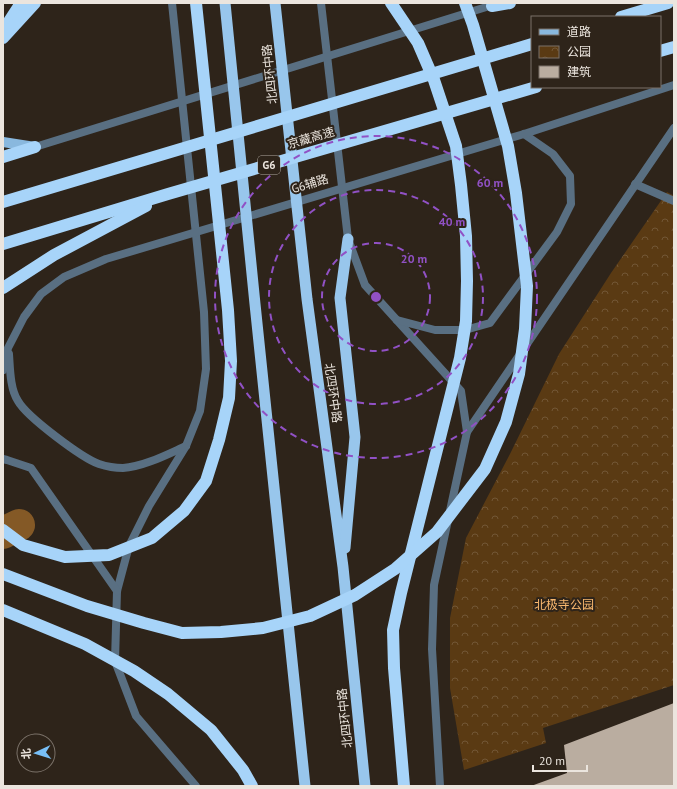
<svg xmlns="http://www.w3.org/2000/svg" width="677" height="789" font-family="'PT Sans','Noto Sans SC',sans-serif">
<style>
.park{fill:url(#park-crowns)}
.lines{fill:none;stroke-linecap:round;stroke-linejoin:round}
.river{stroke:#845926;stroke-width:32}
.building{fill:#baada0}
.minor{stroke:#596f82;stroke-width:8}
.tertiary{stroke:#596f82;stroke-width:8}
.primary{stroke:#89b8de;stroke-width:10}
.trunk{stroke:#98c6ec;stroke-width:11}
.motorway{stroke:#a7d4f9;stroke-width:12}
.ring{fill:none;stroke:#9151c5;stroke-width:2;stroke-dasharray:7 5}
.labels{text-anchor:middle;stroke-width:4;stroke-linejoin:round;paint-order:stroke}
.shield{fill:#2e241a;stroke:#b2aba3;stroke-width:1}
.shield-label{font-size:11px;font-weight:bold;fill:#ebe5de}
.street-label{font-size:12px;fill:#ebe5de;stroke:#2e241a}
.park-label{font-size:12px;fill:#f9b86f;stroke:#2e241a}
.centre{fill:#9151c5;stroke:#2e241a;stroke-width:2}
.ring-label{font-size:12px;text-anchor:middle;font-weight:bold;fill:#9151c5;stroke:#2e241a;stroke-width:4;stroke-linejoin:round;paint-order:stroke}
</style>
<defs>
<pattern id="park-crowns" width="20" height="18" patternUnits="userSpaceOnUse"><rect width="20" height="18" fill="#5a3a13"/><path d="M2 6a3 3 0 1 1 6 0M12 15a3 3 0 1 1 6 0" fill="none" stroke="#725635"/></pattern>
</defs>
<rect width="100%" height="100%" fill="#2e241a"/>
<path class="park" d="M667 192 674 196V685L543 728 546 743 464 770 450 688V618L466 538 510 454 559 354 611 273Z"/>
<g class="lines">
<path class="river" d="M3 533 19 525"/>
</g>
<path class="building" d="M674 703V786H531L567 773 564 745Z"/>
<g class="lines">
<path class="minor" d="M635 184 674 201"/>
<g class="tertiary">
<path d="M172 3 204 312 206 369 200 411 186 446 149 506 129 546 117 591 115 661 136 716 196 786"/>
<path d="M321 3 348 239 365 285 461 391 467 432 434 585 432 649 440 786"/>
<path d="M35 147 496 4"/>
<path d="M397 320 435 330H465L490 323 557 232 571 204 570 176 553 154 524 134"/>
<path d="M9 354C10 368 10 389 18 401 27 417 82 458 99 464 105 466 116 468 123 468 143 467 168 454 186 446"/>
<path d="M3 370 8 348 24 317 41 294 64 277 106 259 524 134 674 85"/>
<path d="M467 432 674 128"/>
<path d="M3 459 7 460 31 468 117 591"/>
</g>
<path class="primary" d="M3 142 35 147"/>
<g class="trunk">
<path d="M225 3 255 304 305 786"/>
<path d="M275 3 307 299 343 567 365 786"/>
<path d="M345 548 355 437 340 298 348 239"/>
</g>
<g class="motorway">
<path d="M391 3 418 43 434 80 456 146 461 185 466 236 467 281 466 321 460 358 401 593 393 630 394 668 404 786"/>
<path d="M492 6 510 3"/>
<path d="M621 17 668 3"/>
<path d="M6 26 21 3"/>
<path d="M3 38 35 3"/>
<path d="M660 51 674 47"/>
<path d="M3 157 35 147"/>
<path d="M3 202 532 44"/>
<path d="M3 244 168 194 536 87"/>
<path d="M3 288 54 255 146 206"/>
<path d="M3 530 23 545 65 557 109 555 152 538 184 511 206 481 219 440 229 398 231 361 228 310 196 3"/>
<path d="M3 574 87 606 144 623 182 633 221 632 263 628 310 616 355 595 395 569 437 532 485 469 506 422 519 374 525 329 527 286 516 193 508 146 473 25 465 3"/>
<path d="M3 610 85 644 134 671 168 694 211 730 243 770 252 786"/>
</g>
</g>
<g class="ring">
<circle cx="376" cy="297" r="54"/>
<circle cx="376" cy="297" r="107"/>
<circle cx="376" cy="297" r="161"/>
</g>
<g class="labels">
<rect class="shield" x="258" y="156" width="22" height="18" rx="3"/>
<g class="shield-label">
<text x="269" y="169">G6</text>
</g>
<g class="street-label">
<text transform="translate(270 74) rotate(-96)" y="4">北四环中路</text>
<text transform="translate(311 138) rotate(-16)" y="4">京藏高速</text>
<text transform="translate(310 184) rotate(-17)" y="4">G6辅路</text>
<text transform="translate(333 393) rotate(82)" y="4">北四环中路</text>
<text transform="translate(345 718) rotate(-96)" y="4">北四环中路</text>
</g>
<g class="park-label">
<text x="564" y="609">北极寺公园</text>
</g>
</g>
<circle cx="376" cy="297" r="6" class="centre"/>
<g class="ring-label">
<text x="490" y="187">60 m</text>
<text x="452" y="226">40 m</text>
<text x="414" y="263">20 m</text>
</g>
<rect width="677" height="789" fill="none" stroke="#ebe5de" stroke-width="8"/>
<rect x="531" y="16" width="130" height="72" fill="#2e241a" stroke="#7a7168"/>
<rect x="539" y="29" width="20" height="6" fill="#89b8de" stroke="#7a7168"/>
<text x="567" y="36" font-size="12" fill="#ebe5de">道路</text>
<rect x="539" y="46" width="20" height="12" fill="url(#park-crowns)" stroke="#7a7168"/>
<text x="567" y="56" font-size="12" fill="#ebe5de">公园</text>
<rect x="539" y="66" width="20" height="12" fill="#baada0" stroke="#7a7168"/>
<text x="567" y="76" font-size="12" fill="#ebe5de">建筑</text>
<g transform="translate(36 753) rotate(266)"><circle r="19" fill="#2e241a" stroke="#7a7168"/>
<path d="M0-3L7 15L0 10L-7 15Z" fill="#78bff7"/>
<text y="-6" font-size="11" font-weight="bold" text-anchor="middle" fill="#ebe5de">北</text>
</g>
<path d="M533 765v6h54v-6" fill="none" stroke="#ebe5de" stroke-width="2"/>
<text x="539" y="765" font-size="12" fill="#ebe5de" stroke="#2e241a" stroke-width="3" paint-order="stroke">20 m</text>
</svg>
